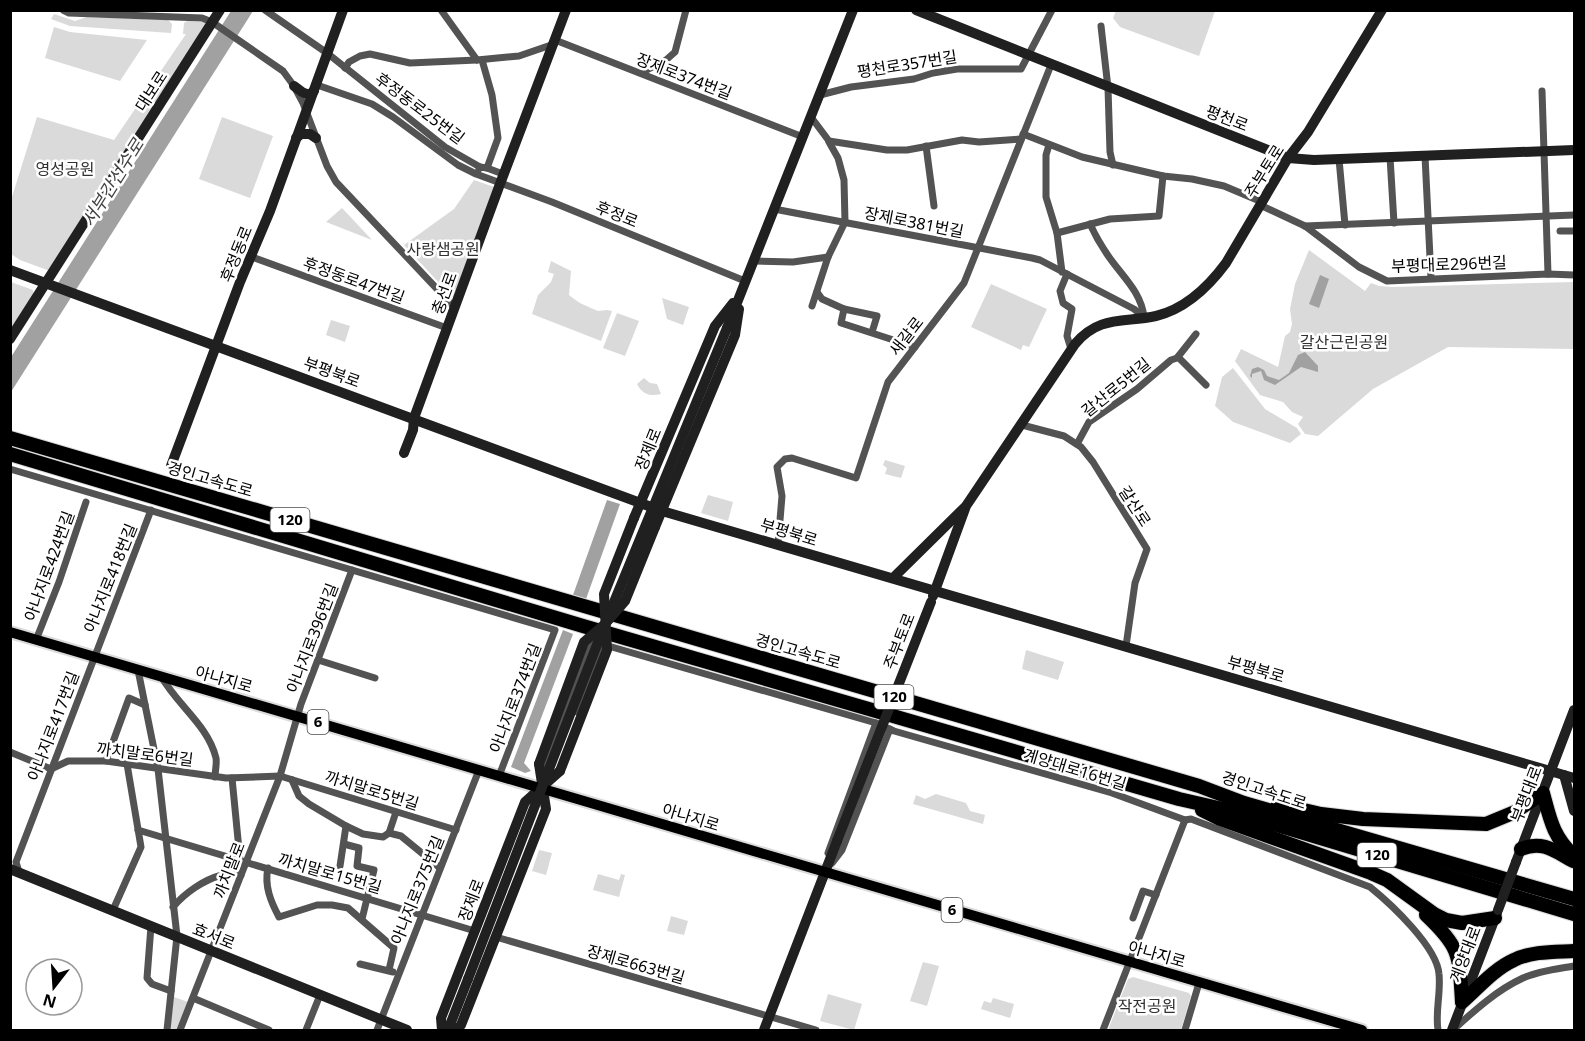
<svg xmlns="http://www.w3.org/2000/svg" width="1585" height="1041" font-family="'Noto Sans','Noto Sans KR',sans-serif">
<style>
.green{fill:#dadada}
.water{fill:#a1a1a1}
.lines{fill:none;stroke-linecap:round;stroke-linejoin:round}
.primary-casing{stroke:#dbdbdb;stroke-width:14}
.highway-casing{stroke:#dbdbdb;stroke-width:16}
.street{stroke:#535353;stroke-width:7}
.secondary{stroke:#202020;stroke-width:10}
.primary{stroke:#000;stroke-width:10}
.highway{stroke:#000;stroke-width:14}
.secondary-bridge{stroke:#202020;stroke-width:10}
.labels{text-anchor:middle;stroke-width:5;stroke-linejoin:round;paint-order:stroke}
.shield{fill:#fff;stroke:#4c4c4c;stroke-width:1.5}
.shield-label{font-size:15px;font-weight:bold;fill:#000}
.street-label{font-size:16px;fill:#000;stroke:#fff}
.park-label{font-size:16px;fill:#313131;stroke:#fff}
.water-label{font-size:18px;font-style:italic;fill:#424242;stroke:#fff}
</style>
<rect width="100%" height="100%" fill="#fff"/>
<g class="green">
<path d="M1116 11V10L1215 11 1199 56 1120 27 1113 18Z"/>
<path d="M54 14 75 21 87 17 168 20 172 24 171 33 70 26 51 19Z"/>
<path d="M187 21 204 22 208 27 50 271 20 260 11 254V200L37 117 114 140 186 34H183L184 23Z"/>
<path d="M54 27 70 32 147 40 120 81 45 58Z"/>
<path d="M222 117 273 136 250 198 199 179Z"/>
<path d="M474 180 494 187 453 298 404 245 454 209Z"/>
<path d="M342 208 372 240 326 222Z"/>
<path d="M1309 250 1365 291 1371 283 1379 286 1392 287 1574 282V349L1448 347 1373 389 1318 436 1305 434 1298 424 1303 417 1292 412 1283 402 1260 395 1235 361 1241 349 1278 367 1285 336 1290 332 1292 324 1290 309 1295 284Z"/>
<path d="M551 261 571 271 569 295C579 304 587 306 598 311L607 310 612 311 601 341 532 314 538 295 551 282 554 274 548 272Z"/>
<path d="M11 282 33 290 34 294 11 332Z"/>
<path d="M991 284 1047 309 1029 347 1023 345 1021 350 971 327Z"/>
<path d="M662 298 689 307 683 325 667 319Z"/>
<path d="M617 313 639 321 625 356 603 348Z"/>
<path d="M331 320 350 326 345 342 326 335Z"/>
<path d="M1233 368 1265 409 1297 428 1301 434 1290 443 1233 422 1215 406 1222 377Z"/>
<path d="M644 378 650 383 657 384 661 394C650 397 642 394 637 384Z"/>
<path d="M885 460 905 466 901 478 885 474 887 468 883 465Z"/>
<path d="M708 495 733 502 728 521 701 513Z"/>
<path d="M1026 650 1064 662 1058 680 1022 669Z"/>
<path d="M936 794 966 803 970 811 985 815 983 824 913 804 916 795 925 799Z"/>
<path d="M539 850 552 853 546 875 532 871Z"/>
<path d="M598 874 619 880 621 874 625 875 619 897 593 890Z"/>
<path d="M671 916 688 921 684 935 667 931Z"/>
<path d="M923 962 939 966 927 1006 910 1001Z"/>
<path d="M1133 977 1189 993 1191 996 1181 1030H1108L1128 979Z"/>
<path d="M828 994 862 1004 854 1030 820 1021Z"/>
<path d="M174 997 188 1002 176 1030H170Z"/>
<path d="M993 998 1014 1004 1010 1018 981 1009 984 1001 991 1003Z"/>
</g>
<g class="water">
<path d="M231 11H253L11 392V357Z"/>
<path d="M1320 275 1329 279 1319 308 1309 304Z"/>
<path d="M1305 352 1318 366V372L1301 367 1275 385 1264 380 1261 371 1252 374V378L1250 376 1252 369 1258 367 1264 370 1267 376 1279 380 1289 373 1298 355Z"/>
<path d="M607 500 620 504 586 599 573 595Z"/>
<path d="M563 630 573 634 524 763 531 771 525 773 511 767Z"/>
</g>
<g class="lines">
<defs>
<path id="primary" d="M10 632 1362 1030"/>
<g id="highway">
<path d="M10 438 1199 786 1244 803 1574 899"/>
<path d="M10 454 583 626 1179 799 1223 809 1574 914"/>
<path d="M1278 804 1321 814 1363 819 1486 824 1515 812 1543 793C1550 819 1553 837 1574 856"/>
<path d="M1202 810 1220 819 1371 873 1387 880 1434 914 1446 920 1462 923 1495 918"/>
<path d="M1521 849C1542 840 1555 851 1573 861"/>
<path d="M1426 915C1461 948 1459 955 1462 1002"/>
<path d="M1462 1002C1478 988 1494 969 1514 960 1532 951 1555 952 1574 951"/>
</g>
</defs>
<use href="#primary" class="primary-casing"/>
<use href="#highway" class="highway-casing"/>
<g class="street">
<path d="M63 10 69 13 202 18 212 22 283 71 294 86 303 103 327 166 336 182 455 308"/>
<path d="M265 10 327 53 445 147 480 167"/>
<path d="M441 10 477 60"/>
<path d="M1101 26 1108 88 1110 152 1113 165"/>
<path d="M555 40 803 137"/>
<path d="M345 68 349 62 360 56 370 54 410 63 477 60 519 56 554 44"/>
<path d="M641 73 666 60 675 52 686 10"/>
<path d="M317 85 372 104 393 117 458 165 476 174 552 202 745 281"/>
<path d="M1542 91 1548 274"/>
<path d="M820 95 851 87 914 79 933 73 957 69H1021L1052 10"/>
<path d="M811 117 829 141 887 150H907L962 140 979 142 1021 139"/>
<path d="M1023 134 1082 157 1163 176 1192 179 1224 186 1262 202"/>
<path d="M1049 145 1046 155V197L1057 233 1062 272"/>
<path d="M926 146 934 206"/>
<path d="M1425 156 1431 278"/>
<path d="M1390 157 1394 223"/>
<path d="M1339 159 1345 225"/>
<path d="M487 168 503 174"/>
<path d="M479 169 480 167 487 168 498 138 492 95 482 60"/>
<path d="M1260 205 1305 226 1359 267 1387 281 1548 274 1574 275"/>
<path d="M774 209 1032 258 1040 260 1134 309 1144 317"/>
<path d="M1090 224C1095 235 1102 247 1109 257 1123 277 1141 292 1144 317"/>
<path d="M1305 226 1574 215"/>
<path d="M1560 231H1574"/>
<path d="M1057 233 1110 219 1159 216 1163 176"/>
<path d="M252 257 447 328"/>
<path d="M754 261 793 262 828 257"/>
<path d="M1067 274 1060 291 1063 303 1072 309 1067 336 1071 349"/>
<path d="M817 292 822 299 844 309 841 323 915 347"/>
<path d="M812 306 828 257 845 222 844 180 838 158 829 142"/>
<path d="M844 309 877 316 873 329"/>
<path d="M1178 357 1206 385"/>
<path d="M1022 425 1064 436 1081 447 1093 462 1147 549 1135 583 1126 646"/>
<path d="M1077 444 1089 422 1137 389 1171 360 1177 358 1196 334"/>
<path d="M10 469 555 630 499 776"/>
<path d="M778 544 782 496 777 467 785 459 792 458 856 478 888 382 964 283 1051 65"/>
<path d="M36 640 59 582 86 502"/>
<path d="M318 660 375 678"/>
<path d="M138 670 158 769 177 936 167 1030"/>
<path d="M161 676C177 705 208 725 216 758 217 764 215 771 215 777"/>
<path d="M577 712 603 645"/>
<path d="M10 752 51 769 68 761H106L226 778 280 776 456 830"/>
<path d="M106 761 129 698 145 705"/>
<path d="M545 767 591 641 876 723 894 731 1112 793 1185 820 1191 819 1370 887C1391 904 1437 947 1439 974 1441 993 1435 1012 1438 1030"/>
<path d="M232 778 240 860"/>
<path d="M292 780 299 796 309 804 346 826 363 834 383 837 389 833 401 836 440 868"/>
<path d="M138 830 475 931"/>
<path d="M389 833 396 812"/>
<path d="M344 844 359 848 357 866 374 870 362 919"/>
<path d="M828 853 876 723"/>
<path d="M832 863 842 850 890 729"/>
<path d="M340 866 346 826"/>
<path d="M268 868C264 886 271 902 279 917L317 905H332L348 908 394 948 389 970"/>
<path d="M19 872 16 862 151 510"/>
<path d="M173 907C185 893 203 880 222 875 228 873 235 875 241 875"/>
<path d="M113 910 141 847 127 764"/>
<path d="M1133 918 1143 891 1156 895"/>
<path d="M151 926 147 978 152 984 171 991"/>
<path d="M496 937 816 1030"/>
<path d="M360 964 393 972"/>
<path d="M193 998 269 1030"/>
<path d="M1454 1029C1475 1010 1497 990 1523 978 1539 971 1557 969 1574 966"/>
<path d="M180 1030 280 776 301 704 352 570"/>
<path d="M306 1030 320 995"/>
<path d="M377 1030 479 770"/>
<path d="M1103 1030 1185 820"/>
<path d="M1185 1030 1199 983"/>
</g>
<g class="secondary">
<path d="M916 10 1288 158 1314 160 1574 150"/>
<path d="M294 86 302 92 309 95 314 91"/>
<path d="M296 138 301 134H310L316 138"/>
<path d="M10 270 662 511 1574 778"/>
<path d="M727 328 853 10"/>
<path d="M10 339 220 10"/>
<path d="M404 453 413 430 414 418 500 184 566 10"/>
<path d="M171 466 240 282 270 211 343 10"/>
<path d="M634 518 715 326 733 303"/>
<path d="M655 527 735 335 739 309"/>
<path d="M893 578 964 508"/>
<path d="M933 596 966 506 1075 344C1099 315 1124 323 1156 316 1185 309 1209 286 1226 263L1288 158 1308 132 1382 10"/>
<path d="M1564 775 1574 811"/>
<path d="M1516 862 1574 710"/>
<path d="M10 869 407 1030"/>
<path d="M442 1030 441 1018 525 802 560 771"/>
<path d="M448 1030 468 979"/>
<path d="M456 1030 461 1025 546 809 539 764"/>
<path d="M764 1030 837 841"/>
<path d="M1452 1030 1497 913"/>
</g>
<use href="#primary" class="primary"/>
<use href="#highway" class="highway"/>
<g class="secondary-bridge">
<path d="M539 764 584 642 605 624 625 601 655 527"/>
<path d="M560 771 607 650 604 594 634 518"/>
<path d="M837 841 931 602"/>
<path d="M1498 910 1516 862"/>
<path d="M468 979 605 624 727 328"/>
</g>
</g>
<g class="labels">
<g class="shield">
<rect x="270.5" y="508" width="39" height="24" rx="4.5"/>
<rect x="874.5" y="685" width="39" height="24" rx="4.5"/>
<rect x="307.5" y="710" width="21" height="24" rx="4.5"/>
<rect x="1357.5" y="843" width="39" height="24" rx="4.5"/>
<rect x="941.5" y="898" width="21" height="24" rx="4.5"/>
</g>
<g class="shield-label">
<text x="290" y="525">120</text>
<text x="894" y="702">120</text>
<text x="318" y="727">6</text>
<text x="1377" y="860">120</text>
<text x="952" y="915">6</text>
</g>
<g class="street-label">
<text transform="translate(907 64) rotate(-9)" y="6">평천로357번길</text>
<text transform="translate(684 76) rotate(21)" y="6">장제로374번길</text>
<text transform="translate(151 91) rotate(-57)" y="6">대보로</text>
<text transform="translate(420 108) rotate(37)" y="6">후정동로25번길</text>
<text transform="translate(1227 118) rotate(21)" y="6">평천로</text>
<text transform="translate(1264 171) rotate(-58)" y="6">주부토로</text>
<text transform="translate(617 214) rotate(22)" y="6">후정로</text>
<text transform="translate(914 222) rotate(11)" y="6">장제로381번길</text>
<text transform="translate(236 254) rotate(-68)" y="6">후정동로</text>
<text transform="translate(1449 264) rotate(-2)" y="6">부평대로296번길</text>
<text transform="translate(354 280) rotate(20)" y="6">후정동로47번길</text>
<text transform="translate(444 293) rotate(-70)" y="6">충선로</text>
<text transform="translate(906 336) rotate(-52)" y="6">새갈로</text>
<text transform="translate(332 372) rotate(20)" y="6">부평북로</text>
<text transform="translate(1116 387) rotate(-39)" y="6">갈산로5번길</text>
<text transform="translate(648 449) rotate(-68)" y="6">장제로</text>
<text transform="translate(210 479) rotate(16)" y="6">경인고속도로</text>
<text transform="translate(1135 506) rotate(57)" y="6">갈산로</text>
<text transform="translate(789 532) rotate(17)" y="6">부평북로</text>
<text transform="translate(49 566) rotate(-70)" y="6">아나지로424번길</text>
<text transform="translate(110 578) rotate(-68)" y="6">아나지로418번길</text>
<text transform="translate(312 638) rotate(-69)" y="6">아나지로396번길</text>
<text transform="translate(899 641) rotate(-69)" y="6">주부토로</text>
<text transform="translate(798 651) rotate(16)" y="6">경인고속도로</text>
<text transform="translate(1256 669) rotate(16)" y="6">부평북로</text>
<text transform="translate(224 679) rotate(16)" y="6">아나지로</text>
<text transform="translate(515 698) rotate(-69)" y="6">아나지로374번길</text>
<text transform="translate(53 726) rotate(-69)" y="6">아나지로417번길</text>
<text transform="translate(145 754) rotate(7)" y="6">까치말로6번길</text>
<text transform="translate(1075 769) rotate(17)" y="6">계양대로16번길</text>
<text transform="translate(372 790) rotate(17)" y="6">까치말로5번길</text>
<text transform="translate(1264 790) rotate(18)" y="6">경인고속도로</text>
<text transform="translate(1526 794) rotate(-69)" y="6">부평대로</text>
<text transform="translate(691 817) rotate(17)" y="6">아나지로</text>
<text transform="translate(229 870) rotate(-69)" y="6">까치말로</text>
<text transform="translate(330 873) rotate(16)" y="6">까치말로15번길</text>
<text transform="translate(417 890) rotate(-68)" y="6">아나지로375번길</text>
<text transform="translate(471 900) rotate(-69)" y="6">장제로</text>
<text transform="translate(214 936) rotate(22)" y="6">효서로</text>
<text transform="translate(1157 954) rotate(16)" y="6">아나지로</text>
<text transform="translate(1465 954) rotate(-69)" y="6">계양대로</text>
<text transform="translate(636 964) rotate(16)" y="6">장제로663번길</text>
</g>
<g class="park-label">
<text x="65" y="175">영성공원</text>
<text x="443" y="255">사랑샘공원</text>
<text x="1344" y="348">갈산근린공원</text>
<text x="1147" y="1012">작전공원</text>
</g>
<g class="water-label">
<text transform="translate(113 183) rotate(-58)" y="6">서부간선수로</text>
</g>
</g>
<rect width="1585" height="1041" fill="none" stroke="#000000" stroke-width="24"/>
<g transform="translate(54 987) rotate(197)"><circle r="28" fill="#ffffff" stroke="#999999" stroke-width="1.5"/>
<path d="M0-4.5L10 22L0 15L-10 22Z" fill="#000000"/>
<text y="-9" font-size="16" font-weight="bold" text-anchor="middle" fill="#000000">N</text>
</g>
</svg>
